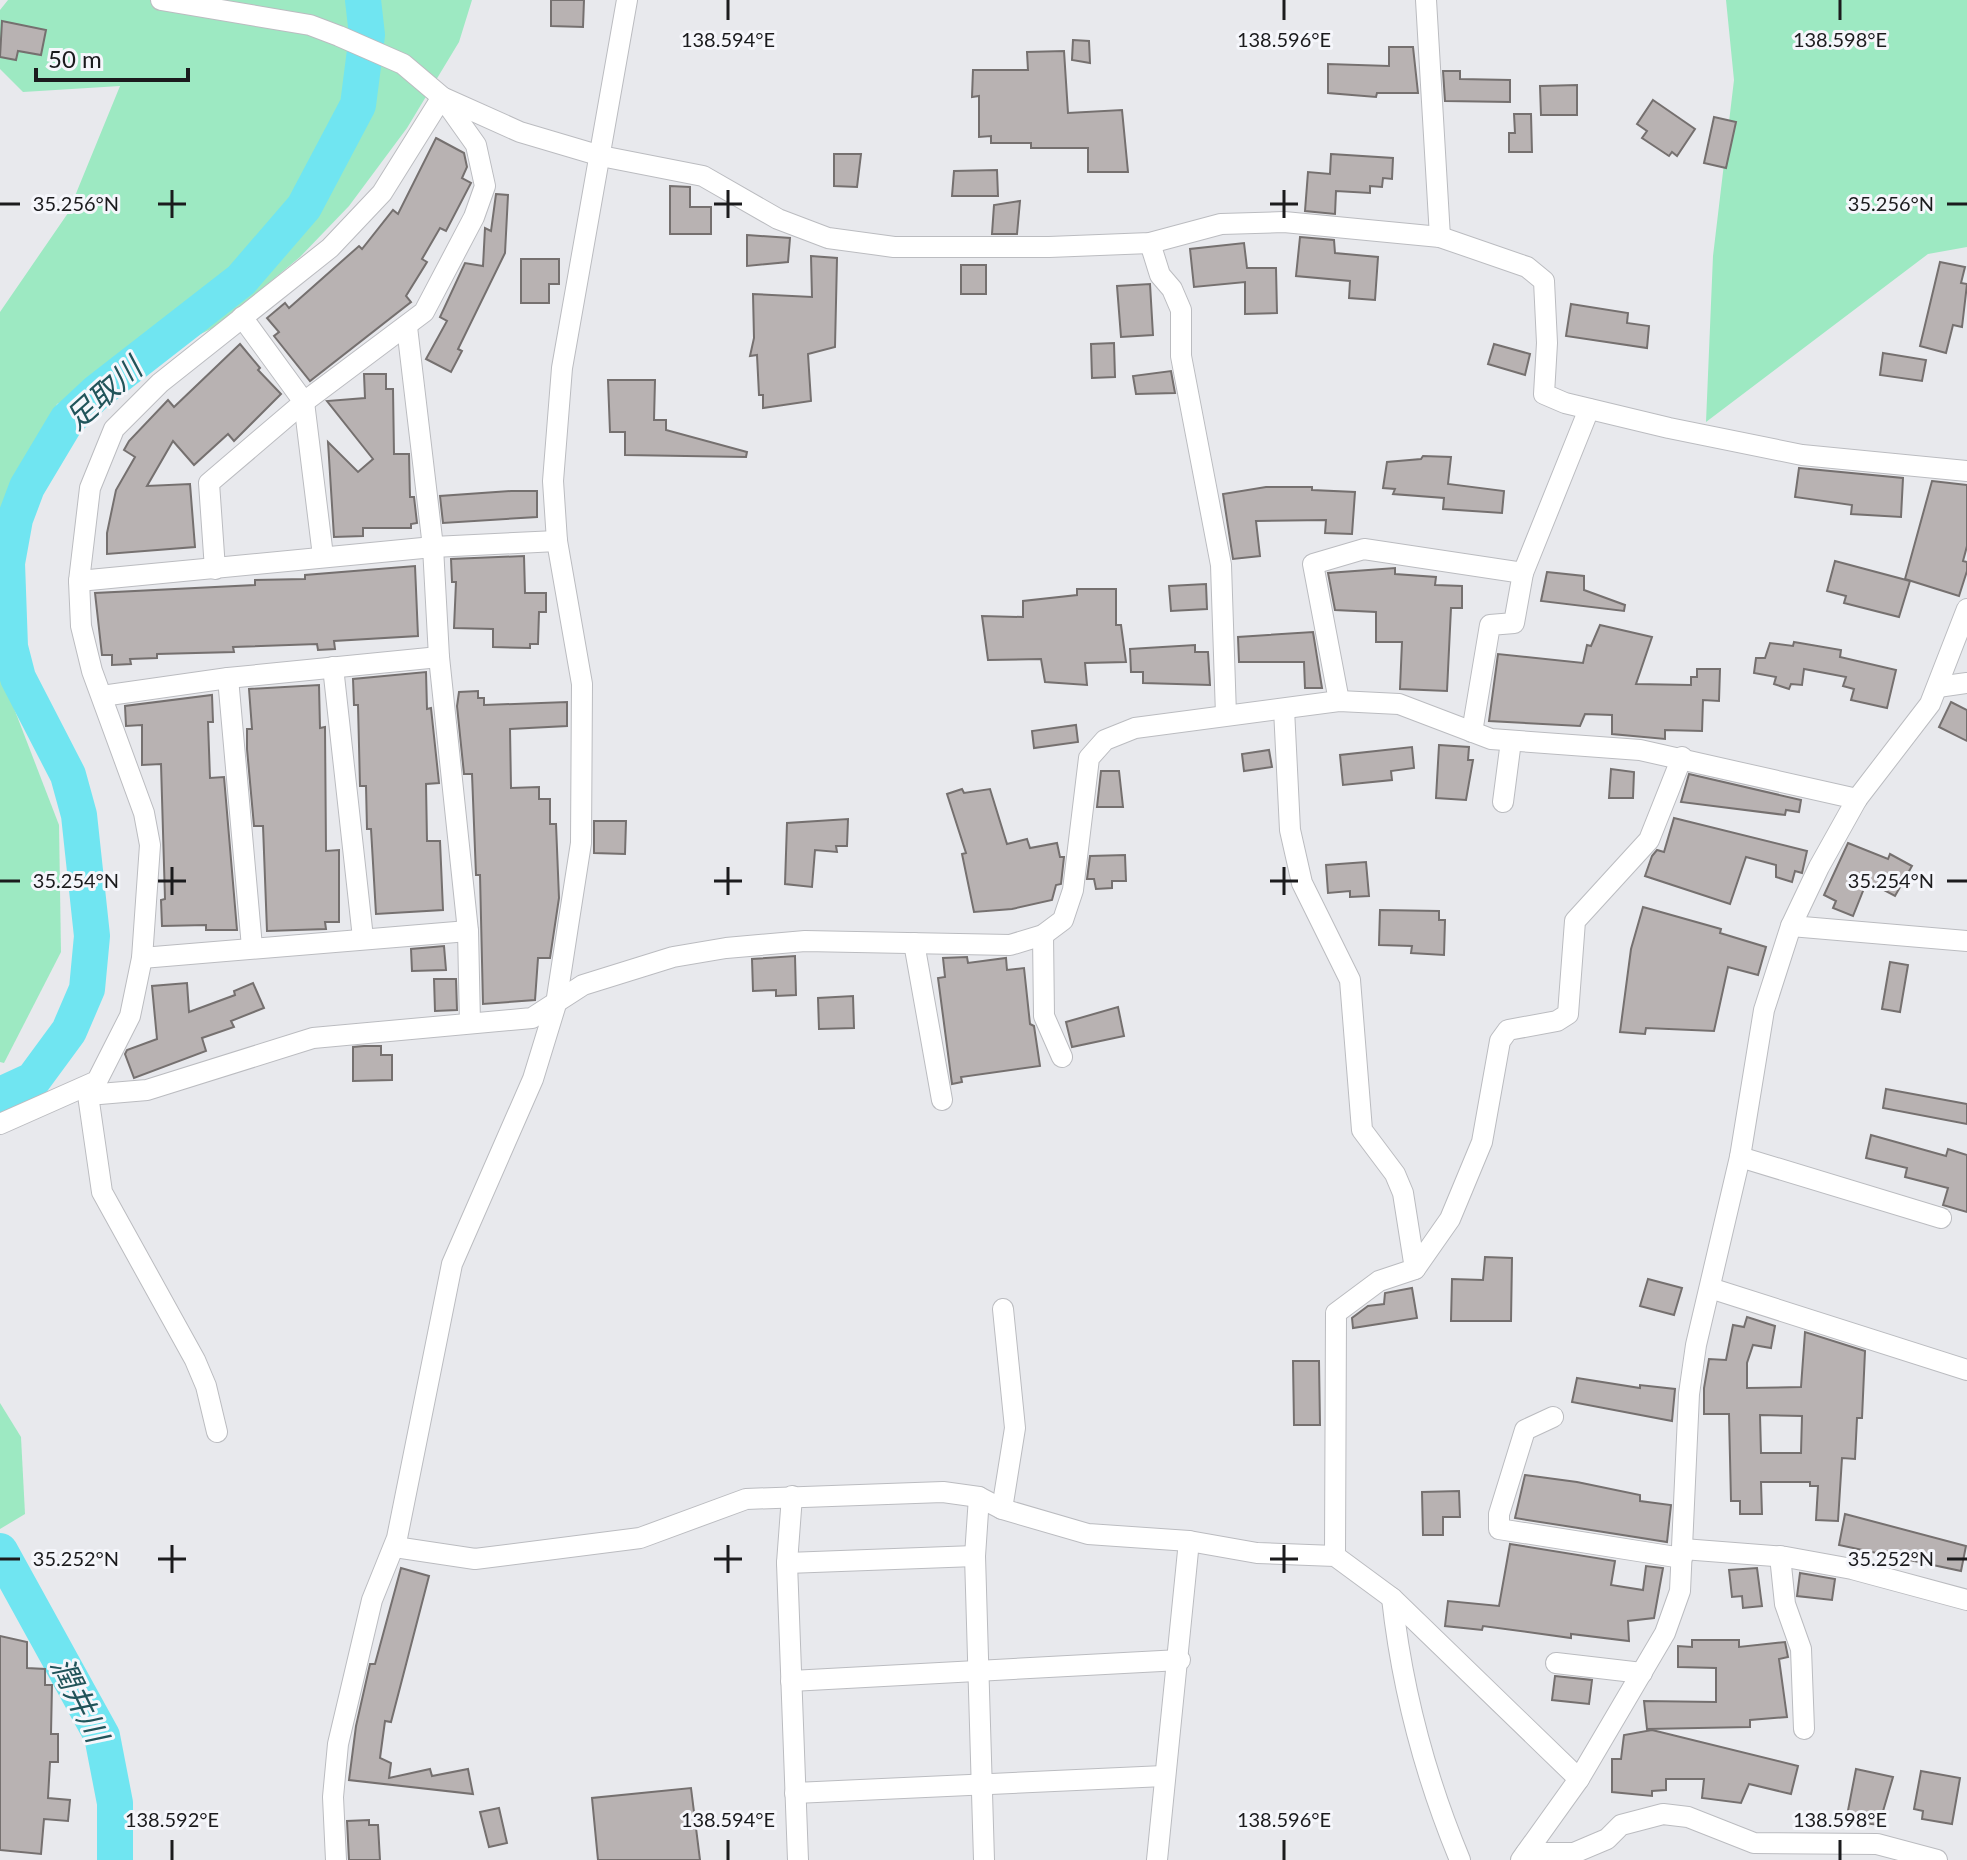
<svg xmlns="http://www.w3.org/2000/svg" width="1967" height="1860" font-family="Lato,'Noto Sans JP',sans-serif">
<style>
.green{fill:#9de9c2}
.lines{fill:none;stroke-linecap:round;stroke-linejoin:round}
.river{stroke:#70e5f1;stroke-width:36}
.building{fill:#b8b2b2;stroke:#75706f;stroke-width:2;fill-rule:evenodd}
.minor-casing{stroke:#bbbcc0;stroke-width:22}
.minor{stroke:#fff;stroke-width:20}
.ticks{fill:none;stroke:#1b1b1d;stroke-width:3}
.labels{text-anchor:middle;stroke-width:6;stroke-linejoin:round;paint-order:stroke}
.water-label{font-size:30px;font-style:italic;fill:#21545a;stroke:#f5f6fb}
.ticks-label{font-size:20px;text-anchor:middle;fill:#1b1b1d;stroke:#f5f6fb;stroke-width:6;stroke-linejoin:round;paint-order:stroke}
</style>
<rect width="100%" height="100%" fill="#e8e9ed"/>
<g class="green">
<path d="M8 0H472L459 42 407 128 349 206 300 257 217 326 57 404 0 521V312L68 213 120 86 23 92 0 69V10Z"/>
<path d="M1726 0H1967V247L1928 254 1706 422 1713 256 1734 80Z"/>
<path d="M0 672 59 825 61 952 4 1063 0 1062Z"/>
<path d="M0 1403 21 1437 25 1514 0 1529Z"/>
</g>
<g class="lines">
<g class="river">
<path d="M0 1095 33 1080 69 1031 87 989 92 936 79 815 68 775 18 678 10 647 7 563 15 519 27 487 67 420 97 392 241 280 304 207 358 105 367 35 363 0"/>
<path d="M0 1551 102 1736 115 1803V1860"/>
</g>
</g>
<g class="building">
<path d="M551 0H584L583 27 551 26Z"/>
<path d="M2 21 46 30 41 55 18 51 16 60 0 57Z"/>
<path d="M1073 40 1089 41 1090 63 1072 60Z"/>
<path d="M1389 47H1413L1418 93H1377L1376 97 1328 93V64L1389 66Z"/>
<path d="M1064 51 1068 113 1122 110 1128 172H1088V148H1031V143H991V136L979 137V96L972 97 973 70H1028L1027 52Z"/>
<path d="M1443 71H1460V79L1510 80V102L1445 101Z"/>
<path d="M1577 85V115H1541L1540 86Z"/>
<path d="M1653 100 1695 129 1677 156 1672 152 1669 156 1642 138 1647 131 1637 124Z"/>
<path d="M1514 114H1531L1532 152H1509V133H1515Z"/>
<path d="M1714 117 1736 122 1726 168 1704 163Z"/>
<path d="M436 138 464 153 467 167 462 178 471 183 446 231 440 228 422 259 427 262 406 296 411 302 310 381 274 336 279 332 267 318 285 303 289 308 359 246 362 249 393 210 398 214Z"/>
<path d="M834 154H861L857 187 834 186Z"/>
<path d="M1331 154 1393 158 1392 179 1383 178 1382 187 1370 186V193L1336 191 1335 214 1305 211 1308 172 1330 174Z"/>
<path d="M997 170 998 196H952L954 171Z"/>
<path d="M670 186 690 187V207H711V234H670Z"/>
<path d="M496 194 508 195 505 253 458 349 462 351 451 372 426 359 447 321 440 317 465 263 483 266 485 228 491 231Z"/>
<path d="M1020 201 1017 234H992L994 205Z"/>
<path d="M747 235 790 238 788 262 747 266Z"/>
<path d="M1300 237 1334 240 1335 253 1378 257 1375 300 1349 298 1350 281 1296 276Z"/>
<path d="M1244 243 1247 268H1276L1277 313 1245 314V282L1194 287 1190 249Z"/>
<path d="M811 256 837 258 835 347 808 354 811 401 763 408V395H759L757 355 750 356 754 338 753 294 812 297Z"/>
<path d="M521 259H559V284H549V303H521Z"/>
<path d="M1940 262 1965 267 1961 283 1967 284 1962 327 1953 325 1946 353 1920 346Z"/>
<rect x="961" y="265" width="25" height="29"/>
<path d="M1150 284 1153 335 1121 337 1117 286Z"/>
<path d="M1571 304 1628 313 1627 323 1649 326 1647 348 1566 336Z"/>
<path d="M1114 343 1115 377 1092 378 1091 344Z"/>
<path d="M240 344 260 368 258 370 281 394 234 441 228 434 194 465 173 441 147 486 190 484 195 547 107 554V533L116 490 135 457 124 450 129 441 168 400 174 407Z"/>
<path d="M1494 344 1530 354 1525 375 1488 364Z"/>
<path d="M1883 353 1926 360 1922 381 1880 375Z"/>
<path d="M1171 371 1175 393 1136 394 1133 376Z"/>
<path d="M364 374H386V389H393L394 454H409L410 497H414L417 523 411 524V528H363V536L334 537 328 442 358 472 373 459 327 401 365 398Z"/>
<path d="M608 380H655L654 420H666V430L747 452 746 457 625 455V432H610Z"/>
<path d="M1423 456 1451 457 1448 484 1504 491 1502 513 1443 509 1444 498 1393 494 1395 489 1383 488 1387 462 1421 459Z"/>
<path d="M1799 468 1903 478 1901 517 1851 514 1852 505 1795 497Z"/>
<path d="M1932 481 1967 485V546L1963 561 1967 562V571L1959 596 1905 579Z"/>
<path d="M1266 487H1312V490L1355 492 1352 534 1325 533 1326 520 1256 521 1260 556 1233 559 1223 494Z"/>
<path d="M511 491H537V517L443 523 440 496Z"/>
<path d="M524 556 525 593H546V612H539L538 644H530V648L493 647V629L454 628 456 582H452L451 559Z"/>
<path d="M1835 561 1910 581 1899 617 1844 603 1846 596 1827 591Z"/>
<path d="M415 566 418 636 334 641 335 649 318 650 317 644 233 647 234 652 157 654V658L130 659 131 664 112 665V655H102L95 593 255 585V580L305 579V575Z"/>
<path d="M1395 568V574L1436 577 1435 585 1462 586V608H1451L1447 691 1400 689 1402 642H1376V612L1335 610 1328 573Z"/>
<path d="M1547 572 1584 576V590L1625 605 1624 611 1541 601Z"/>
<path d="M1206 584 1207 609 1171 611 1169 586Z"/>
<path d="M1077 589H1116V625H1121L1126 662 1085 663 1087 685 1045 682 1041 659 988 660 982 616 1023 617V601L1077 595Z"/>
<path d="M1600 625 1652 637 1636 684 1691 685V677H1697V669H1720L1719 701 1703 700 1702 731 1665 730V739L1612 734V715L1585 714 1580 726 1489 721 1498 654 1583 663 1587 645 1591 646Z"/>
<path d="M1313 632 1322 688H1305L1304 662H1239L1238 637Z"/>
<path d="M1794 642 1841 650 1840 657 1896 670 1887 708 1851 700 1854 689 1843 686 1846 677 1804 669 1802 685 1791 684 1789 689 1774 684 1776 677 1754 673 1756 658H1765L1770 643 1793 646Z"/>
<path d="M1195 645V652H1208L1210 685 1143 683V672H1131L1130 649Z"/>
<path d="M426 672 427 709 431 708 439 783 426 784 427 841H440L443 910 376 914 371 829H367L366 786H360L358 705H354L353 679Z"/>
<path d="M319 685 320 728 325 727 326 851 339 850V922H325L326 929 267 931 263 826H254L247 749V729H252L249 689Z"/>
<path d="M478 691V698H484V705L567 702V726L510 729 511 788 539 787V799H550V824H556L559 898 550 958H538L535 1000 483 1004 480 875H476L472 774H464L457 706 459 692Z"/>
<path d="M212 695 213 722H208L210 778 224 777 237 930H206V925L162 926 161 900 165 899 161 764 142 765V725L126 726 125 706Z"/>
<path d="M1951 702 1967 710V741L1939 727Z"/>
<path d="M1076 725 1078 742 1034 748 1032 731Z"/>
<path d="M1439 745 1469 747 1468 760H1473L1466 800 1436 798Z"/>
<path d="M1412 747 1414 768 1391 771 1392 780 1343 785 1340 755Z"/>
<path d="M1269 750 1272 767 1244 771 1242 754Z"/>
<path d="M1611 769 1634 772 1633 798H1609Z"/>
<path d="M1101 771H1119L1123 807H1097Z"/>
<path d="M1689 774 1801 800 1799 812 1786 810 1785 815 1681 802Z"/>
<path d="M962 789 964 793 990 789 1007 844 1027 839 1030 848 1057 843 1060 857H1064L1061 884 1056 885 1052 900 1012 909 974 912 962 854 966 853 947 794Z"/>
<path d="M1674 818 1807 851 1802 873 1795 871 1792 882 1776 877V865L1746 857 1730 904 1645 876 1652 856 1657 850 1664 852Z"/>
<path d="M848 819 847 846H836L837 852 815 850 812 887 785 884 787 823Z"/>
<path d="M594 821H626L625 854 594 853Z"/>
<path d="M1848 843 1888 859 1890 854 1912 866 1895 896 1867 881 1853 916 1833 908 1836 901 1824 895Z"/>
<path d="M1125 855 1126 881H1112V888L1096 889 1094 879H1087L1090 856Z"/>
<path d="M1366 862 1369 896 1350 897V891L1328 893 1326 865Z"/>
<path d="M1643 907 1721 929 1720 933 1766 947 1758 975 1728 967 1714 1031 1646 1028 1645 1034 1620 1032 1631 949Z"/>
<path d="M1380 910 1439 911V920H1445L1444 955 1411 953 1412 946 1379 945Z"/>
<path d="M444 946 446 970 412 971 411 949Z"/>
<path d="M795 956 796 995 776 996V990L753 991 752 959Z"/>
<path d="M967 957 968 963 1006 958 1007 970 1024 968 1030 1024 1034 1026 1040 1066 961 1077 962 1082 952 1084 938 978 945 977 943 958Z"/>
<path d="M1890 962 1908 965 1900 1012 1882 1009Z"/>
<path d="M434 979H456L457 1010 435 1011Z"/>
<path d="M187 983 189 1012 235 995 234 991 253 983 264 1008 231 1021 234 1027 202 1038 206 1051 134 1078 125 1054 127 1050 157 1039 152 986Z"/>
<path d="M853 996 854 1028 819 1029 818 998Z"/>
<path d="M1118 1007 1124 1036 1072 1047 1066 1022Z"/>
<path d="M364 1046H381V1055H392V1080L353 1081V1047Z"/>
<path d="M1886 1089 1967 1104V1124L1883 1108Z"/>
<path d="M1871 1135 1946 1156 1948 1149 1967 1155V1212L1943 1205 1948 1188 1905 1177 1907 1168 1866 1158Z"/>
<path d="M1485 1257 1512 1258 1511 1321H1451L1452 1279 1483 1280Z"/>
<path d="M1648 1279 1682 1288 1674 1315 1640 1306Z"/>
<path d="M1412 1288 1417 1318 1353 1328 1352 1318 1368 1306 1384 1304 1385 1293Z"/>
<path d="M1747 1317 1775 1326 1771 1348 1753 1345 1747 1363V1388L1801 1387 1805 1332 1865 1351 1862 1418H1857L1855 1459 1842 1458 1838 1521 1816 1520 1818 1486H1810V1482H1761L1762 1514H1740V1501H1731L1729 1414H1704V1388L1709 1359 1726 1360 1733 1325 1744 1327ZM1760 1415 1802 1416 1801 1453H1761Z"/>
<path d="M1293 1361H1319L1320 1425H1294Z"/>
<path d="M1577 1378 1640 1388V1385L1675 1389 1672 1421 1572 1402Z"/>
<path d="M1525 1475 1577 1482 1640 1495V1501L1671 1505 1667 1542 1515 1518Z"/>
<path d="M1459 1491 1460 1517H1443V1535H1423L1422 1492Z"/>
<path d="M1845 1514 1966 1546 1961 1571 1839 1545Z"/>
<path d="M1510 1544 1615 1561 1611 1585 1643 1590 1646 1566 1663 1568 1654 1618 1628 1621 1629 1641 1571 1634V1638L1483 1626 1482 1630 1445 1626 1448 1601 1499 1606Z"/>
<path d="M401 1568 429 1576 391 1722 385 1721 380 1758 391 1763 389 1778 430 1769 432 1776 468 1769 473 1794 349 1780 356 1726 370 1664H375Z"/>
<path d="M1757 1568 1762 1606 1743 1608 1742 1596 1732 1597 1729 1570Z"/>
<path d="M1800 1573 1835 1579 1832 1600 1797 1596Z"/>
<path d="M0 1636 27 1642V1668L45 1669V1685H52L51 1734H58V1762H50L48 1798 70 1800 68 1821 44 1819 41 1854 0 1850Z"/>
<path d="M1692 1640H1739V1647L1785 1642 1788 1657 1779 1659 1787 1717 1750 1720V1727L1647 1729 1644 1701 1716 1702V1668L1678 1667V1646L1692 1647Z"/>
<path d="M1555 1676 1592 1680 1589 1704 1552 1700Z"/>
<path d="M1652 1730 1798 1766 1791 1794 1749 1784 1741 1803 1702 1798 1704 1779H1666V1790L1652 1791V1796L1612 1792V1759H1621L1624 1735Z"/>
<path d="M1856 1769 1893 1777 1879 1825 1846 1821Z"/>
<path d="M1921 1771 1960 1778 1952 1824 1922 1819 1923 1811 1914 1809Z"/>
<path d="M691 1788 700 1860H598L592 1798Z"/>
<path d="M499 1808 507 1843 489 1847 480 1812Z"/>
<path d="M369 1820V1825H378L380 1860H349L347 1821Z"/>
</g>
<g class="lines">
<defs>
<g id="minor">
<path d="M161 0 310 25 339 36 403 64 442 97 520 132 601 156 703 176 778 219 828 238 894 247H1049L1150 243 1221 224 1284 222 1440 237 1527 267 1544 281 1547 343 1544 394 1565 403 1669 428 1802 455 1967 471"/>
<path d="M1426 0 1440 237"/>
<path d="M1150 243 1160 275 1172 289 1181 310V356L1221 565 1226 715"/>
<path d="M242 317 304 402 323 556"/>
<path d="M407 327 433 547 439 657 468 931 470 1023"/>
<path d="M79 581 433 547 557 541"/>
<path d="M333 667 363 938"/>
<path d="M228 678 252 947"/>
<path d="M1938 687 1967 683"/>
<path d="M102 696 228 678 439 657"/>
<path d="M1339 701 1313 564 1364 549 1523 573 1589 409"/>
<path d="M1284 709 1290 830 1302 883 1350 980 1362 1130 1395 1174 1403 1193 1415 1269 1379 1281 1336 1313 1335 1556"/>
<path d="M1472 732 1490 625 1514 623 1523 573"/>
<path d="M1503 802 1511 741"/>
<path d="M1791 926 1967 941"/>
<path d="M1043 935 1044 1016 1062 1057"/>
<path d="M914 943 942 1100"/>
<path d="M142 958 468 931"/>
<path d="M97 1081 88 1095 147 1090 313 1038 532 1018 583 985 673 957 726 948 805 941 1010 945 1043 935 1063 920 1073 890 1089 758 1105 740 1135 728 1339 701 1399 704 1491 739 1640 750 1857 799"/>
<path d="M88 1095 102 1192 195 1360 206 1386 217 1432"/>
<path d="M0 1124 97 1081 130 1016 142 958 150 845 144 813 92 671 81 626 79 581 90 488 114 429 160 383 330 248 382 193 442 97 476 145 485 186 474 217 424 312 304 402 209 483 215 569"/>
<path d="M1740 1157 1941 1218"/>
<path d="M1415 1269 1450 1219 1482 1142 1500 1041 1508 1030 1557 1021 1568 1014 1575 921 1649 840 1682 757"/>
<path d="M1710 1288 1967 1370"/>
<path d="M1553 1417 1525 1430 1499 1514V1529L1682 1558"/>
<path d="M792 1496 787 1563 798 1860"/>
<path d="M979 1497 975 1556 984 1860"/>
<path d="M1002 1509 1015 1428 1003 1309"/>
<path d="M395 1547 475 1559 640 1538 746 1499 943 1492 979 1497 1002 1509 1088 1534 1189 1541 1257 1553 1335 1556 1392 1598 1579 1779"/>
<path d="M1683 1549 1786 1557 1852 1569 1967 1600"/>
<path d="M1780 1556 1785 1604 1801 1649 1804 1729"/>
<path d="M787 1563 975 1556"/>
<path d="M1392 1598C1402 1689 1425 1776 1460 1860"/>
<path d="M1556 1663 1642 1673"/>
<path d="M791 1681 1180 1660"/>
<path d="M795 1793 1164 1776"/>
<path d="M1526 1853H1574L1607 1839 1621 1825 1663 1814 1688 1817 1754 1843 1877 1844 1937 1860"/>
<path d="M336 1860 333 1797 338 1744 372 1600 397 1538 452 1264 533 1079 556 1004 568 926 581 843 582 684 557 541 553 481 562 368 627 0"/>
<path d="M1157 1860 1189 1541"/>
<path d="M1521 1860 1579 1779 1665 1633 1680 1591 1689 1394 1696 1345 1740 1157 1764 1010 1791 926 1819 867 1857 799 1930 704 1967 609"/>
</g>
</defs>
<use href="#minor" class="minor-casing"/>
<use href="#minor" class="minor"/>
</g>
<path class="ticks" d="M728 0V20M1284 0V20M1840 0V20M172 190V218M728 190V218M1284 190V218M0 204H20M158 204H186M714 204H742M1270 204H1298M1947 204H1967M172 867V895M728 867V895M1284 867V895M0 881H20M158 881H186M714 881H742M1270 881H1298M1947 881H1967M172 1545V1573M728 1545V1573M1284 1545V1573M0 1559H20M158 1559H186M714 1559H742M1270 1559H1298M1947 1559H1967M172 1840V1860M728 1840V1860M1284 1840V1860M1840 1840V1860"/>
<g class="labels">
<g class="water-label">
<text transform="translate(104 394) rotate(-42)" y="10">足取川</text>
<text transform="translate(79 1700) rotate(64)" y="10">潤井川</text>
</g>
</g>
<g class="ticks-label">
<text x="728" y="47">138.594°E</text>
<text x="1284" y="47">138.596°E</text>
<text x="1840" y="47">138.598°E</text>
<text x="76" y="211">35.256°N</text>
<text x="1891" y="211">35.256°N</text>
<text x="76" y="888">35.254°N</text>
<text x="1891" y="888">35.254°N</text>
<text x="76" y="1566">35.252°N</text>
<text x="1891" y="1566">35.252°N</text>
<text x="172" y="1827">138.592°E</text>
<text x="728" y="1827">138.594°E</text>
<text x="1284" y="1827">138.596°E</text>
<text x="1840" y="1827">138.598°E</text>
</g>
<path d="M36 68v12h152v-12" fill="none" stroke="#1b1b1d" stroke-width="4"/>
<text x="48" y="68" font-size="24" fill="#1b1b1d" stroke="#f5f6fb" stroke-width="6" paint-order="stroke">50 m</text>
</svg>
